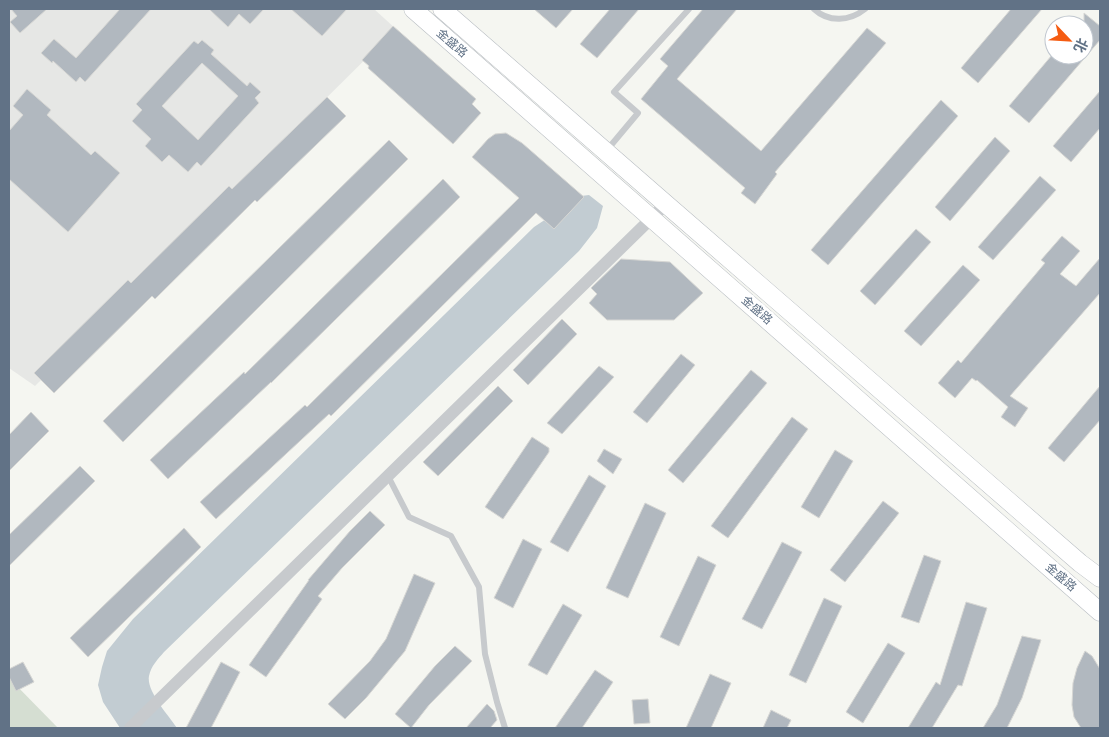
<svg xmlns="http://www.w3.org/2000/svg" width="1109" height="737" font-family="Helvetica,'Noto Sans SC',sans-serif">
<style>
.built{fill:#e6e7e5}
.green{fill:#d5ded2}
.water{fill:#c2ccd2}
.building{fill:#b1b8bf;stroke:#d7d7d4;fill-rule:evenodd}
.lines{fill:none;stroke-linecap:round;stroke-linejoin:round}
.secondary-casing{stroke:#b8bdc2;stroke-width:19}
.lane{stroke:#c7cacd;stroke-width:6}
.street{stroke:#c7cacd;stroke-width:12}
.secondary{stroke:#fff;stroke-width:18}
.labels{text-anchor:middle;stroke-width:5;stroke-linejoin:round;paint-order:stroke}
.street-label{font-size:12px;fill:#617286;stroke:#fff}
</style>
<rect width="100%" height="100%" fill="#f5f6f1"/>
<path class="built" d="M9 9H374L396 29 35 386 9 368Z"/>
<path class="green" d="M9 678 58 728H9Z"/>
<path class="water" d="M589 195 603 206 597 228 579 251 164 652C158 659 151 666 149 676 146 691 169 716 177 728H120L103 702 98 685 102 667 107 651 133 619 534 227 581 196Z"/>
<g class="building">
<path d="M11 9H47L20 33 10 22 17 16Z"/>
<path d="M120 9H151L85 82 80 77 76 82 53 61 52 63 41 53 54 39 76 58Z"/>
<path d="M209 9H264L250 24 239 14 228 27Z"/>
<path d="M291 9H347L322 36Z"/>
<path d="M534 9H573L556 28Z"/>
<path d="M610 9H639L597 58 580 44Z"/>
<path d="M703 9H737L677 79 761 151 867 28 886 43 775 172 777 174 755 204 741 193 745 188 641 99 668 66 660 59Z"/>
<path d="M1011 9H1042L978 83 961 68Z"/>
<path d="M1084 13 1100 26V40L1029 123 1009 106 1052 55H1084Z"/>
<path d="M393 26 476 99 472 104 481 113 453 144 368 68 369 66 362 60Z"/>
<path d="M202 40 214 50 211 54 247 86 250 82 261 92 255 98 259 103 201 166 197 162 188 172 169 155 162 162 145 146 151 139 132 121 142 110 136 104 194 41 198 44ZM202 63 238 96 198 140 162 106Z"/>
<path d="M27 89 51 110 47 115 91 155 95 151 120 173 68 232 9 179V131L23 115 13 106Z"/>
<path d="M1100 91V128L1071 162 1053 146Z"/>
<path d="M327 97 346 116 257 202 255 200 155 299 152 296 54 393 34 373 128 280 131 283 229 186 232 189Z"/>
<path d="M941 100 958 116 828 265 811 250Z"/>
<path d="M506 133 522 143 584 197 554 229 536 213 331 416 329 414 216 519 200 502 305 405 307 407 519 198 472 157 488 139 495 134Z"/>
<path d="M995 137 1010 151 950 221 935 207Z"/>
<path d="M389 140 408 159 123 442 103 421Z"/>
<path d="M1040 176 1056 190 993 260 978 247Z"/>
<path d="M443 179 460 197 271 383V382L168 479 150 460 244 372 245 374Z"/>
<path d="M916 229 931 242 875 305 860 291Z"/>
<path d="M1062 236 1080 251 1060 274 1076 286 1100 258V293L1010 396 1028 408 1015 427 1001 417 1008 407 977 380 976 381 972 378 955 398 938 383 958 360 961 363 1045 263 1041 260Z"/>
<path d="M621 259 670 262 703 293 674 320H607L589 303 597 294 591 288Z"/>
<path d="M963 265 980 280 921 346 904 331Z"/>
<path d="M562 319 577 334 528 385 513 370Z"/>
<path d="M681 354 695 365 647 423 633 412Z"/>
<path d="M599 366 614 377 562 434 547 423Z"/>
<path d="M751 370 767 383 683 483 668 470Z"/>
<path d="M498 386 513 401 438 476 423 462Z"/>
<path d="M1100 386V420L1064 462 1048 448Z"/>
<path d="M31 412 49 431 9 471V435Z"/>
<path d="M792 417 808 429 728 538 711 526Z"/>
<path d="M532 437 549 448V452L503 519 485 507Z"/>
<path d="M604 449 622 459 613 474 597 461Z"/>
<path d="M835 450 853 461 819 518 801 507Z"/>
<path d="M80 466 95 481 9 566V535Z"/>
<path d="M589 475 606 486 568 552 550 542Z"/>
<path d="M883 501 899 513 845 582 830 570Z"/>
<path d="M645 503 666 513 628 598 606 588Z"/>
<path d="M370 511 385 525 342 568 318 596 322 599 266 677 249 665 309 580H308L350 531Z"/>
<path d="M184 528 201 547 88 657 70 638Z"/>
<path d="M523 539 542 549 513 608 494 598Z"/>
<path d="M782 542 802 552 762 629 742 619Z"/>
<path d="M924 555 941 561 919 623 901 617Z"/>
<path d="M698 556 716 565 679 646 660 637Z"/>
<path d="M414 574 435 583 405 651 366 698 345 719 328 704 370 661 386 639Z"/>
<path d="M824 598 842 606 806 683 789 675Z"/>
<path d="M966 602 987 608 962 686 958 685 932 728H908L936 682 940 685Z"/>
<path d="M563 604 582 615 547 675 528 665Z"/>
<path d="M1022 636 1041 640 1022 698 1007 728H983L997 705Z"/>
<path d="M888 643 905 653 863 723 846 712Z"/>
<path d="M455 646 472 661 429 705 411 728 395 714 435 666Z"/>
<path d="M1085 651 1092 656 1100 669V728H1081L1074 717 1072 705 1073 683 1077 668Z"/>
<path d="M23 662 34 682 16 691 9 677V669Z"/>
<path d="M221 662 240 672 211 728H186Z"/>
<path d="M595 670 613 682 582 728H555Z"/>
<path d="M710 674 731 683 711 728H686Z"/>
<path d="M648 699 650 723 634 724 632 700Z"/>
<path d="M487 704 494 711 497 720 490 728H466Z"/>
<path d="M771 710 791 720 787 728H763Z"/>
</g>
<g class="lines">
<defs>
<g id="secondary">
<path d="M413 9 1100 612"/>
<path d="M442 9 666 204 1080 563 1100 578"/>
</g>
</defs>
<use href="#secondary" class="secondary-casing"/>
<g class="lane">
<path d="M814 9C829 23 850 21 865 9"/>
<path d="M607 150 638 113 614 92 689 9"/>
<path d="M388 476 409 517 451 536 479 587 485 654 497 702 505 728"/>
</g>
<path class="street" d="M130 728 666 204"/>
<use href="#secondary" class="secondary"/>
</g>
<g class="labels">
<g class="street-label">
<text transform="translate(452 43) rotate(41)" y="4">金盛路</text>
<text transform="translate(757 310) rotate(41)" y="4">金盛路</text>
<text transform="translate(1061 577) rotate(41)" y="4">金盛路</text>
</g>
</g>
<rect width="1109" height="737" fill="none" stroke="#617286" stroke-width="20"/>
<g transform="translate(1069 40) rotate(115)"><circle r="24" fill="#ffffff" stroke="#c0c7cf"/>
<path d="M0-4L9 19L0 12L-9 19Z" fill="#f55c12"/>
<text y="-8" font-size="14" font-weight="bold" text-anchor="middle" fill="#617286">北</text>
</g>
</svg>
